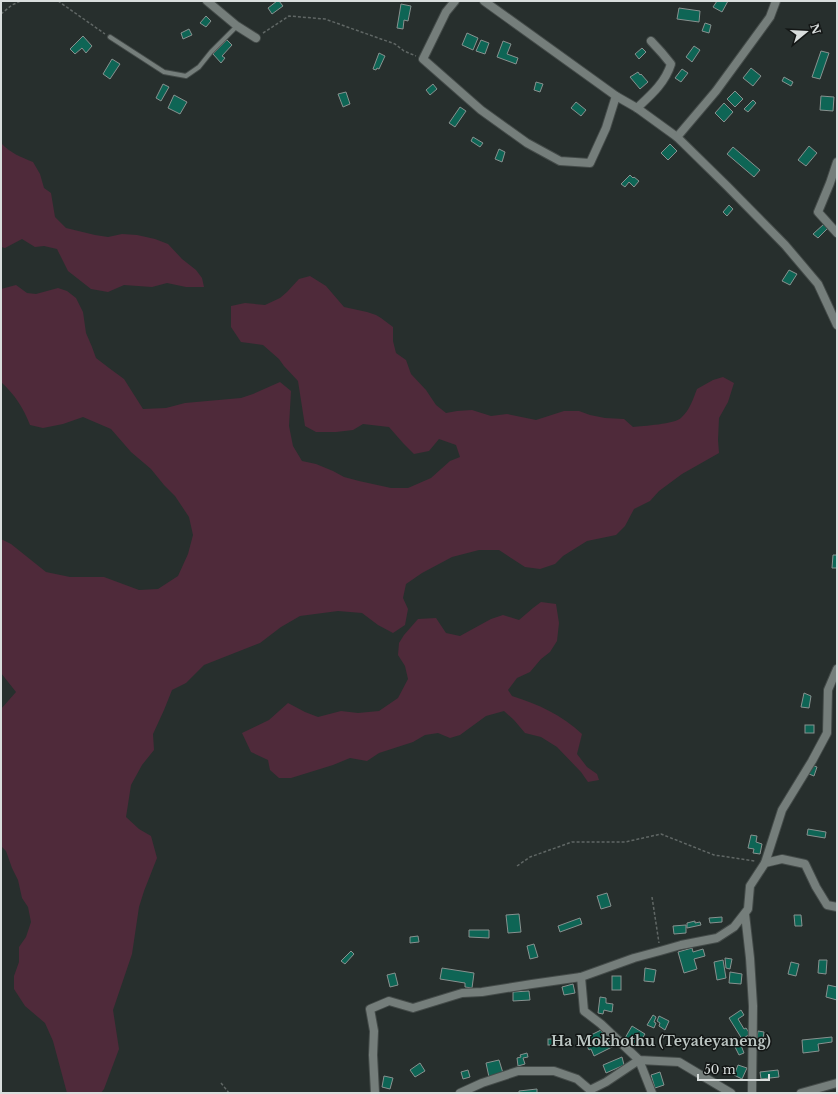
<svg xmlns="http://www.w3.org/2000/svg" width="838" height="1094" font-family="'Libre Baskerville',serif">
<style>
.green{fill:#4f2a3a}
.building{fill:#0e6555;stroke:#88918f}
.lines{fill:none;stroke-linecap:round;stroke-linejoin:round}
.lane-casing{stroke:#444b49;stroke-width:6}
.street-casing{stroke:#444b49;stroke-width:10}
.path{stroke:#606765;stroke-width:1.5;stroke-dasharray:3 2;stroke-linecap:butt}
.lane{stroke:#757e7b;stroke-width:4}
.street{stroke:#757e7b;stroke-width:8}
.labels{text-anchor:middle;stroke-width:3;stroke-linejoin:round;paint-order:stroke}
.district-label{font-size:14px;font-weight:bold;fill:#bbc5c2;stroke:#131615}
</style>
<rect width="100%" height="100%" fill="#272f2d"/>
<g class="green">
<path d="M1 143C10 153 21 157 33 162L40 174 44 188 51 193 55 217 66 228 95 235 108 237 122 234 137 235 155 239 168 244 182 259 196 270 202 278 204 287H186L167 283 152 287 124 285 108 292 91 289 68 271 57 249 44 246 35 247 22 239 5 248 1 247Z"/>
<path d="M310 276 326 286 344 307 367 312 376 315 381 318 393 327V341L396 353 406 360 411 374 426 390 436 405 446 413 457 411 472 410 491 416 507 414 536 420 564 411H579L590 415 605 418 624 419 633 427C643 426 675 424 681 418 690 410 693 399 697 389L713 380 723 377 734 383 728 402 719 418 718 440 719 453 682 474 659 491 650 501 634 509 625 526 616 535 587 541 563 556 555 564 540 569 525 567 499 550H479L452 557 422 573 406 584 403 598 408 609 405 625 393 633 378 625 362 613 338 611 300 616 281 627 260 643 204 665 186 683 172 690 164 710 153 734 154 750 142 765 131 785 126 817 139 829 151 836 157 858 144 891 139 907 132 954 113 1010 119 1049 104 1089 101 1093H67L53 1041 45 1023 25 1006 14 989V976L19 962V947L26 937 31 922 28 907 22 898 18 880 12 868 6 851 1 846V709L16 692 1 673V539L11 544 46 572 70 577H104L139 590 158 589 178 576 188 554 193 535 189 517 175 496 164 485 151 469 131 452 111 429 83 417 63 424 43 428 30 425C23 407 15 395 1 382V289L16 285 27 293 36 294 58 288 67 291 76 298 83 312 86 333 92 347 96 358 109 368 124 379 143 409 166 408 185 403 241 398 253 394 280 382 291 391 289 426 293 446 302 461 316 464 333 471 344 477 359 481 391 488H408L431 478 450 461 460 457 456 445 439 439 429 451 414 454 403 443 389 427 363 424 353 430 336 432H316L305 426 298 381 284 366 279 359 263 345 241 342 231 327V306L245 303 265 305 280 298 287 292 299 279Z"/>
<path d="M541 602 556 604 559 623 557 641 550 652 541 659 530 672 517 678 508 690 512 696C538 704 562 715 582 734L577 754 587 767 597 774 599 780 588 782 581 772 557 747 541 737 525 733 514 720 504 711 486 716 460 735 450 738 438 733 425 735 413 742 379 753 367 761 350 758 333 765 291 778H279L270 770 268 760 251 752 242 733 269 720 288 703 305 712 318 717 341 711 358 713 379 711 398 698 408 679 405 666 398 655 399 643 404 635 418 619 436 618 446 633 460 636 491 619 503 615 519 620 533 608Z"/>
</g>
<g class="building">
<path d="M277 1H279L283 6 272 14 268 8Z"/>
<path d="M717 1H728L722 12 713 7Z"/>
<path d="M401 4 411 6 408 21 404 20 403 29 397 28Z"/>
<path d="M679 8 700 11 699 22 677 19Z"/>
<path d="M206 16 211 21 206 27 200 23Z"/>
<path d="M705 23 711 25 709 33 702 31Z"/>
<path d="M189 29 192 35 183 39 181 33Z"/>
<path d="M467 33 478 38 473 50 462 45Z"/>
<path d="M83 36 92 46 86 53 82 48 75 54 70 49Z"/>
<path d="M227 40 232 45 222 56 225 58 221 63 213 54Z"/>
<path d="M481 40 489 43 485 54 476 51Z"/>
<path d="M503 41 511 44 507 54 518 58 516 64 497 57Z"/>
<path d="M694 46 700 50 692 62 686 57Z"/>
<path d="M642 48 646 52 639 59 635 54Z"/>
<path d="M821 51 829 53 820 79 812 77Z"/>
<path d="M379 53 385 56 379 69 377 68 376 70 373 69Z"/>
<path d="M112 59 120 64 110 79 103 74Z"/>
<path d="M751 68 761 76 753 86 743 78Z"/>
<path d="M682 69 688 73 681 82 675 78Z"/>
<path d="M638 72 640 75 641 74 648 82 640 89 630 77Z"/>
<path d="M784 77 793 82 791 86 782 81Z"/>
<path d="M536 82 543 84 540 92 534 90Z"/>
<path d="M163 84 169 87 161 101 156 98Z"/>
<path d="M433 84 437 89 430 95 426 90Z"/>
<path d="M735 91 743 99 735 107 727 99Z"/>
<path d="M346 92 350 104 343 107 338 94Z"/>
<path d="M174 95 187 102 180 114 168 108Z"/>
<path d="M821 96 834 97 833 111 820 110Z"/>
<path d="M753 100 756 103 748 112 744 109Z"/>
<path d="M576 102 586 110 581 116 571 108Z"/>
<path d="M724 103 733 112 724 122 715 113Z"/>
<path d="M460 107 466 111 455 127 449 123Z"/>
<path d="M473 137 483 143 480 147 471 141Z"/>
<path d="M670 144 677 151 668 160 661 153Z"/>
<path d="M809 146 817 153 806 166 798 160Z"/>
<path d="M733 147 760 170 754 177 727 154Z"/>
<path d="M499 149 505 152 502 162 495 159Z"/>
<path d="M630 175 633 178 634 177 639 181 634 187 629 182 625 187 621 184Z"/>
<path d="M729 205 733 209 727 216 723 212Z"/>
<path d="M824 224 828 228 818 238 813 234Z"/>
<path d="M789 270 797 274 790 285 782 281Z"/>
<path d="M833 555H837V568H832Z"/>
<path d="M804 693 811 696 809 708 801 707Z"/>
<rect x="805" y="725" width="9" height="8"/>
<path d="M812 765 817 767 814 776 809 774Z"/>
<path d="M808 829 826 832 825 838 807 835Z"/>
<path d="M751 835 757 836 756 842 762 844 760 854 753 853 754 849 748 848Z"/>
<path d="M607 893 611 906 601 909 597 896Z"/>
<path d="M519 914 521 932 508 933 506 915Z"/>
<path d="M794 915H801L802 926H795Z"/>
<path d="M722 917V922L710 923 709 918Z"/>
<path d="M580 918 582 924 560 932 558 926Z"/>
<path d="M695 921V923L700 922 701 925 687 928V923Z"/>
<path d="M686 925V933L674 934 673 926Z"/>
<path d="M469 930H489V938L469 937Z"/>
<path d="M418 936 419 942 410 943V937Z"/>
<path d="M534 944 538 957 530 959 527 946Z"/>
<path d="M692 948 693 952 703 949 705 956 694 959 697 969 684 973 678 952Z"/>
<path d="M351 951 354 954 345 964 341 961Z"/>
<path d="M725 958 732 959 730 969 726 968Z"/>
<path d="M723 960 726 978 717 980 714 962Z"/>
<path d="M819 960H827L826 974 818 973Z"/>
<path d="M791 962 799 964 796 976 788 974Z"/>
<path d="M442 968 474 973 472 988 465 987V983L440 979Z"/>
<path d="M645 968 656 970 654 982 644 981Z"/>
<path d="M730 972 742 974 741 984 729 983Z"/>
<path d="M395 973 398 985 390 987 387 975Z"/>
<rect x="612" y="976" width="9" height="14"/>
<path d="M573 984 575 993 564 995 562 987Z"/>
<path d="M828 985 837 987V1000L826 997Z"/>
<path d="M529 991 530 1000 513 1001V992Z"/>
<path d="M600 997 606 998V1003L613 1004 612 1012 604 1010 603 1014 598 1013Z"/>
<path d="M741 1010 744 1015 738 1019 744 1029 746 1028 750 1034 742 1039 729 1018Z"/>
<path d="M653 1015 656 1017 654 1022 656 1023 654 1028 647 1025Z"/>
<path d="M659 1016 669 1021 665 1030 659 1026 660 1023 657 1021Z"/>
<path d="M632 1026 645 1034 637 1046 625 1038Z"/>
<path d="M601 1030 604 1036 601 1037 604 1044 613 1040 616 1045 594 1056 591 1049 589 1050 583 1039Z"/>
<path d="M758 1031 764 1032 763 1039 757 1038Z"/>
<path d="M732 1037 734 1042 739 1040 744 1053 739 1055 733 1043 724 1047 722 1041Z"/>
<path d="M832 1037V1042L818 1044 819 1051 803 1053 802 1040Z"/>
<rect x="548" y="1039" width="8" height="6"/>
<path d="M527 1053 528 1057 523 1058 525 1064 518 1066 517 1058 521 1057 520 1055Z"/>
<path d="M622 1057 624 1065 606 1073 603 1065Z"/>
<path d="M499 1060 503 1073 489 1077 486 1063Z"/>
<path d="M420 1063 425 1071 415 1077 410 1070Z"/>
<path d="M738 1065 747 1068 742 1079 734 1075Z"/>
<path d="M468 1070 470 1077 463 1079 461 1072Z"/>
<path d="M778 1070 779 1077 761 1079 760 1072Z"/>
<path d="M660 1072 664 1085 655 1088 651 1075Z"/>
<path d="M384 1076 393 1078 390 1089 382 1087Z"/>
<path d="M537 1089V1093H519V1091Z"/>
</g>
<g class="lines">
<defs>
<path id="lane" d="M110 37 164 72 186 76 199 67 211 52 237 26"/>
<g id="street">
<path d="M207 1 237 26 256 38"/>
<path d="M455 1 446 12 423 59 481 110 527 143 560 161 590 163 606 128 616 96"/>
<path d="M484 1 616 96 637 108 677 137 727 186 785 245 818 284 837 325"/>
<path d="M637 108C651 95 665 83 671 64L662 53 651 41"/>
<path d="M677 137 716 91 770 17 776 1"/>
<path d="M837 162 830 183 818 212 837 233"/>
<path d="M765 863 782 810 812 761 827 733 828 690 837 669"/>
<path d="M745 914 750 958 753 1006 752 1093"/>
<path d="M581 977 584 1011 601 1024 639 1060 679 1062 731 1093"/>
<path d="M375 1093 373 1055 374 1031 370 1009 389 1001 413 1008 462 993 482 992 532 984 581 977 634 958 660 951 681 945 717 938 734 927 748 909 750 886 765 863 782 859 805 864 816 887 827 905 837 907"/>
<path d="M460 1093 482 1083 518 1071H554L577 1079 590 1090 606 1082 639 1060 652 1093"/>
<path d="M801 1093 837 1083"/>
</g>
</defs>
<use href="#lane" class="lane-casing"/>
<use href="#street" class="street-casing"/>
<g class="path">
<path d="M58 1 105 34"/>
<path d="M1 14 12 5 21 1"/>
<path d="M263 33 289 16 325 19 395 44 404 51 416 56"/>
<path d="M517 866 530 857 572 842H625L661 834 714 855 755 861"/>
<path d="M652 897 659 943"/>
<path d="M221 1083 229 1093"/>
</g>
<use href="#lane" class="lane"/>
<use href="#street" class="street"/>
</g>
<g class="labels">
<g class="district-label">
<text x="661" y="1046">Ha Mokhothu (Teyateyaneng)</text>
</g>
</g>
<rect width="838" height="1094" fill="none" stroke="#d9dedd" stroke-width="4"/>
<g transform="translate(806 32) rotate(72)" stroke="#131615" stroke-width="3" paint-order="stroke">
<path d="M0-3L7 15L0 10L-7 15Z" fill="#d9dedd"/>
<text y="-6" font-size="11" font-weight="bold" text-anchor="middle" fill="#d9dedd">N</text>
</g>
<path d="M698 1074v6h71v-6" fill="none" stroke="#d9dedd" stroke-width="2"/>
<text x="704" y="1074" font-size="12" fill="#d9dedd" stroke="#131615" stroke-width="3" paint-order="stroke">50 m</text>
</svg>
